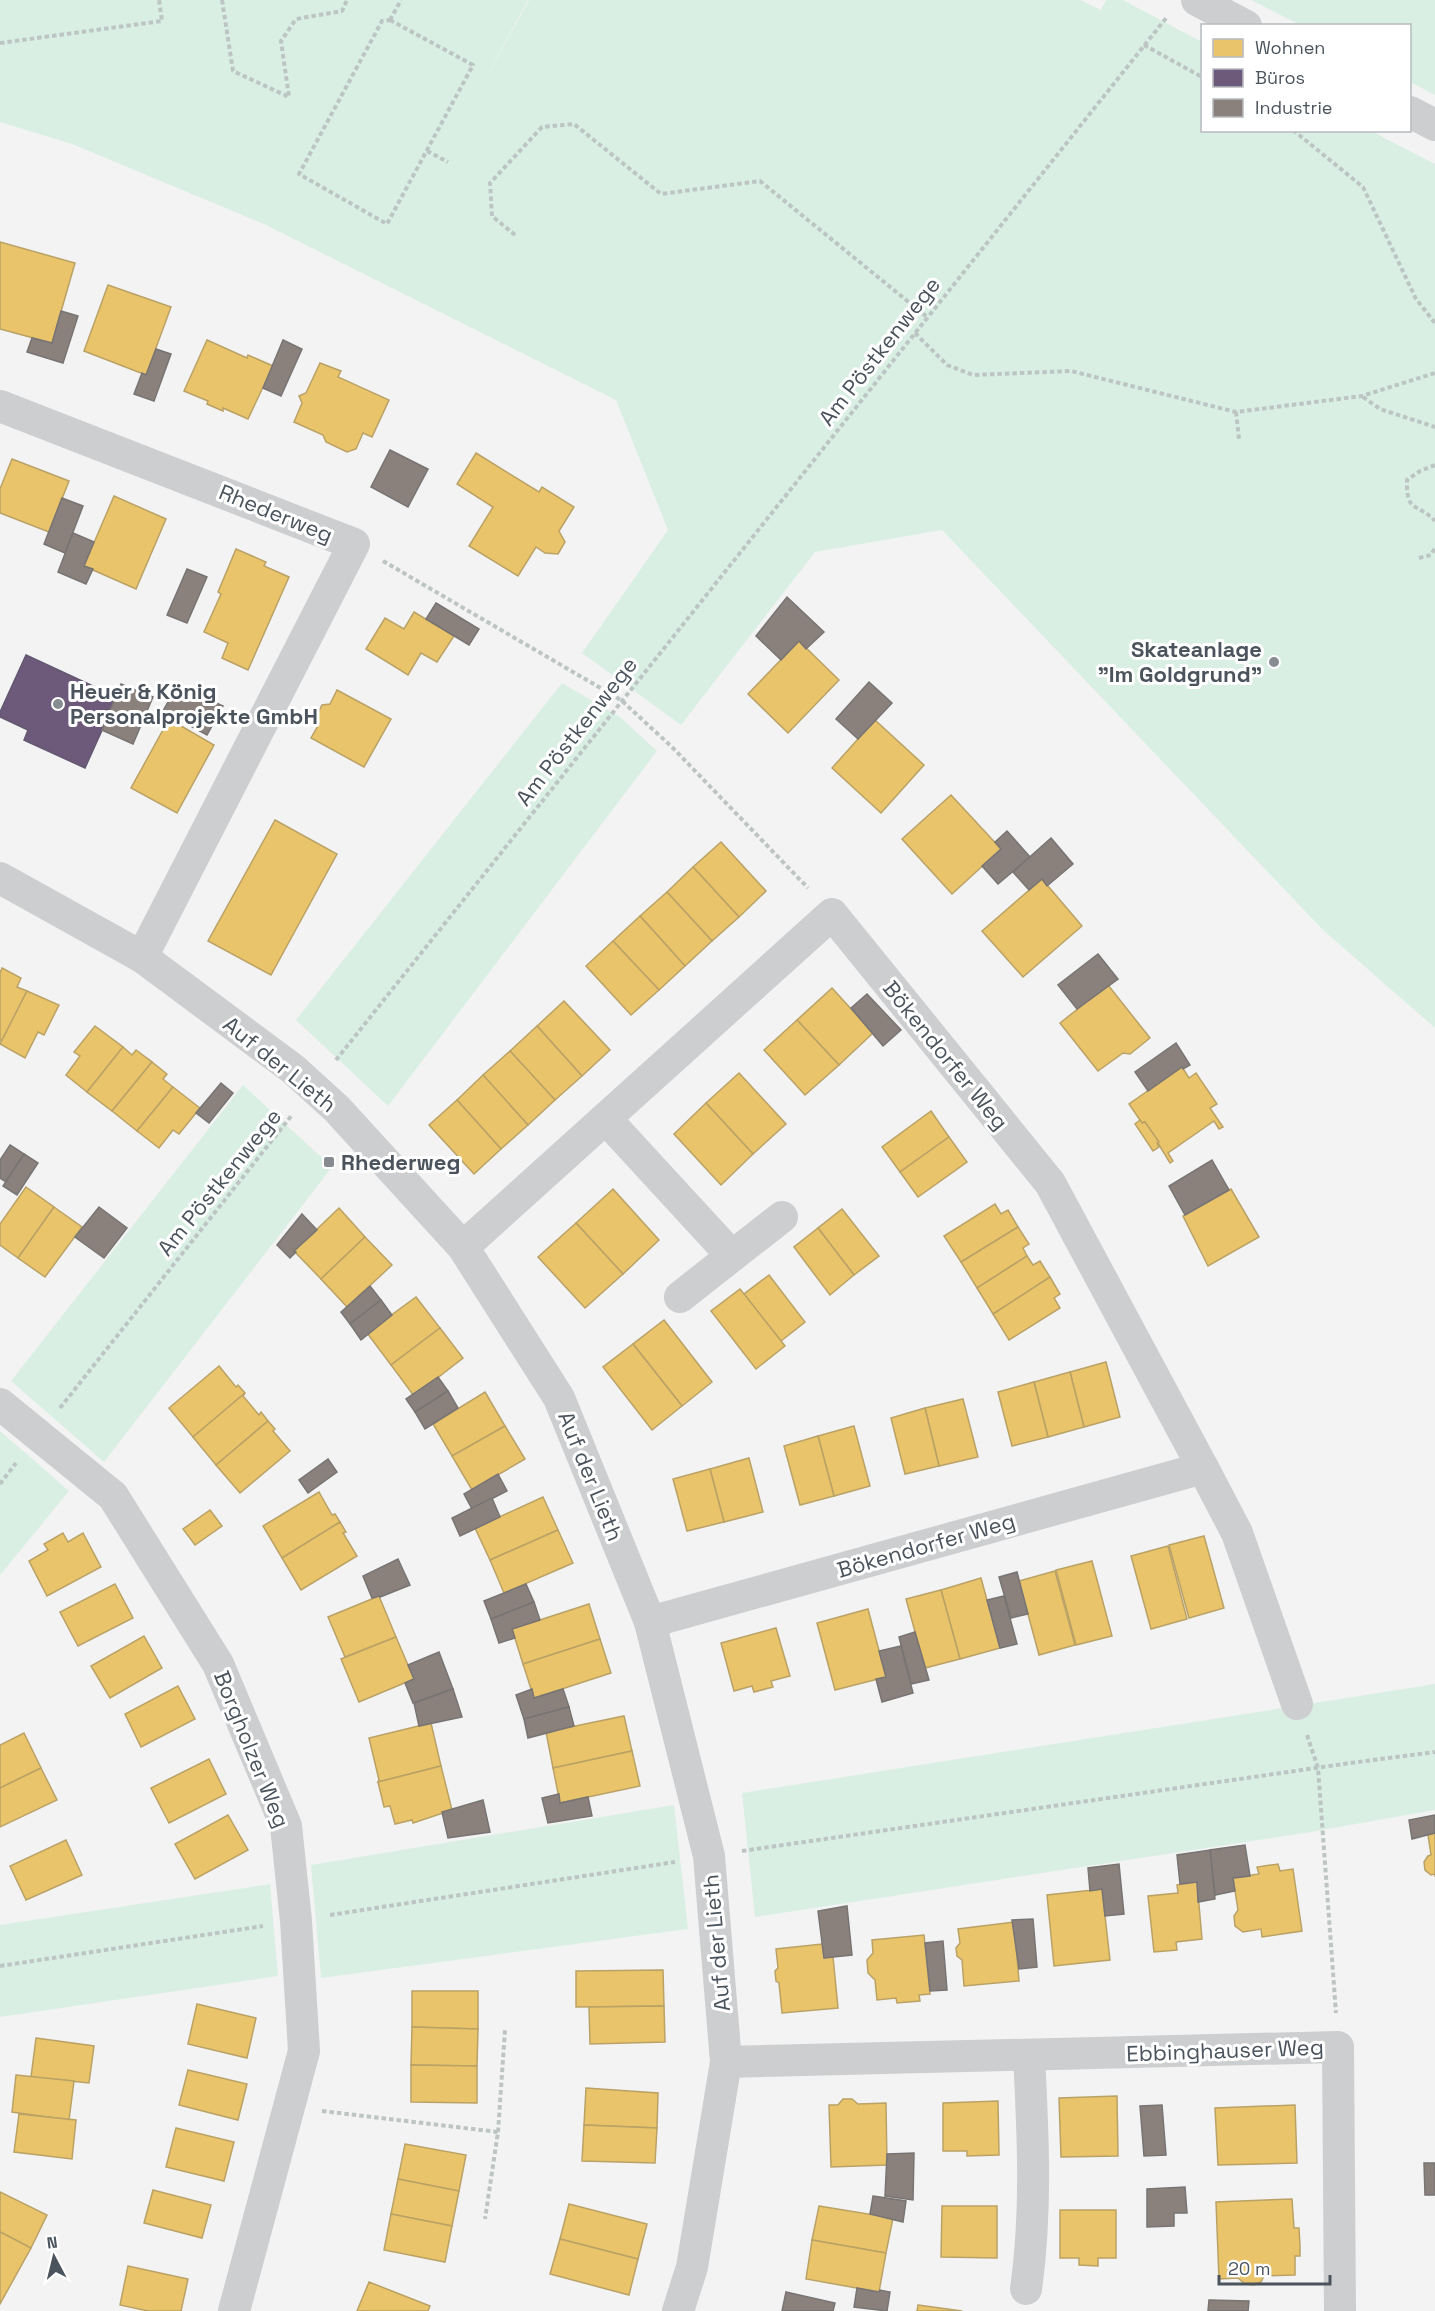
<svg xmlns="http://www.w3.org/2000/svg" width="1435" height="2311" font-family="'Space Grotesk',sans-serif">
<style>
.green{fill:#daefe4}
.homes{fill:#e9c46a;stroke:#baa266;stroke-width:1.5}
.offices{fill:#6d597a;stroke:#635871;stroke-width:1.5}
.industry{fill:#8a817c;stroke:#777473;stroke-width:1.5}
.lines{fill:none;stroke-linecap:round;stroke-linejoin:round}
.path{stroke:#bcc5c3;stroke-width:4;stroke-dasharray:4.5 3;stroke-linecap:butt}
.minor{stroke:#cdced0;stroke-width:32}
.poi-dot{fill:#868c92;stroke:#fff;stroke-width:2}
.labels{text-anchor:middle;stroke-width:6;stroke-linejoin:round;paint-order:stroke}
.street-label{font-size:22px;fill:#4b545d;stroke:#fff}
.poi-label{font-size:22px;font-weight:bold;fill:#4b545d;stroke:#fff;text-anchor:start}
</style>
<rect width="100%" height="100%" fill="#f3f3f3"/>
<g class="green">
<path d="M0 0H528L476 96 529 0H1080L1101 10 1106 0H1123L1202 42V130L1371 131 1435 164V1028L1323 930 942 530 815 552 681 725 582 653 668 530 616 400 264 224 72 144 0 122Z"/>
<path d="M1251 0H1435V95L1410 82V26L1300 25Z"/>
<path d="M562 683 620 717 657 751 388 1106 296 1020Z"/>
<path d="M243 1085 332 1167 104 1462 11 1381Z"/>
<path d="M0 1431 69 1491 0 1575Z"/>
<path d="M1435 1684V1810L1311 1832 755 1917 742 1793Z"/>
<path d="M674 1805 688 1929 321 1978 311 1865Z"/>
<path d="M270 1884 278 1976 0 2017V1925Z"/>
</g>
<g class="homes">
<path d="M0 242 75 263 52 343 0 329Z"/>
<path d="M108 285 171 307 146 375 84 351Z"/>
<path d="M207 340 247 358 248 355 273 366 248 419 223 408V411L207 404 208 401 184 391Z"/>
<path d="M320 363 341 371 338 377 389 400 372 437 363 433 356 449 347 452 326 442 323 435 294 422 302 403 299 396 306 393Z"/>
<path d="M476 453 539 492 542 487 574 507 559 531 565 542 558 554 545 553 536 547 518 576 469 546 493 507 457 484Z"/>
<path d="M12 459 69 481 49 532 0 513V489Z"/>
<path d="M114 496 166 519 136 589 84 566Z"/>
<path d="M236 549 266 562 264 566 289 577 248 670 222 658 228 643 204 632 221 594 218 592Z"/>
<path d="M414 612 454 636 437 662 421 653 408 675 366 649 385 618 404 629Z"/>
<path d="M799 641 839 680 788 733 748 694Z"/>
<path d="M337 690 391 719 364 767 311 738 319 724 316 717 322 705 330 704Z"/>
<path d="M169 719 214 745 177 813 131 788Z"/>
<path d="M875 720 924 765 881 813 832 768Z"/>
<path d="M951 795 1001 849 952 894 902 839Z"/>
<path d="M275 820 337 854 271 975 208 941Z"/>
<path d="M721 842 766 891 739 917 693 867Z"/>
<path d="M693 867 739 917 712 941 667 892Z"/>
<path d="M1042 879 1082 926 1023 977 982 931Z"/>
<path d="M667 892 712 941 685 966 640 916Z"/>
<path d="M640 916 685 966 659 990 613 941Z"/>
<path d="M613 941 659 990 631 1015 586 966Z"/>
<path d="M2 968 21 978 17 987 27 991 2 1041 0 1040V973Z"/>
<path d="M1108 985 1150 1038 1130 1054 1123 1053 1098 1071 1060 1023Z"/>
<path d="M832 988 873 1033 839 1065 797 1020Z"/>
<path d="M27 991 59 1005 44 1035 38 1032 25 1058 0 1044Z"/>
<path d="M564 1001 610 1050 582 1076 537 1026Z"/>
<path d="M797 1020 839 1065 805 1095 764 1050Z"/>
<path d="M95 1026 123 1047 87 1092 66 1075 80 1056 74 1052Z"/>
<path d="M537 1026 582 1076 555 1100 510 1051Z"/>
<path d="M123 1047 132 1055 136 1050 152 1062 112 1111 87 1092Z"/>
<path d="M510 1051 555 1100 528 1125 483 1075Z"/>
<path d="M152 1062 167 1074 163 1079 173 1087 137 1131 112 1111Z"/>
<path d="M1182 1067 1189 1078 1196 1073 1217 1104 1210 1108 1223 1127 1219 1129 1214 1121 1168 1153 1173 1161 1170 1163 1145 1122 1142 1123 1129 1104Z"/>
<path d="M739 1073 786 1124 753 1154 706 1103Z"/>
<path d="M483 1075 528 1125 501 1149 457 1100Z"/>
<path d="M173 1087 200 1108 179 1134 173 1130 159 1148 137 1131Z"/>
<path d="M457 1100 501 1149 474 1174 429 1125Z"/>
<path d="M706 1103 753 1154 721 1185 674 1134Z"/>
<path d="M931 1111 949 1137 900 1172 882 1147Z"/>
<path d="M1140 1120 1142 1123 1145 1122 1159 1142 1157 1143 1159 1147 1153 1151 1135 1124Z"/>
<path d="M949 1137 967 1162 918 1197 900 1172Z"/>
<path d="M26 1187 54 1207 18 1258 0 1245V1224Z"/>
<path d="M613 1189 659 1240 623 1274 576 1223Z"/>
<path d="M1231 1189 1259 1237 1208 1266 1183 1216Z"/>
<path d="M995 1204 1001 1214 1008 1210 1018 1227 961 1262 944 1236Z"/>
<path d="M54 1207 82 1227 45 1277 18 1258Z"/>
<path d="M339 1208 365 1237 321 1279 294 1251Z"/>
<path d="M842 1209 879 1256 854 1275 818 1228Z"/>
<path d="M576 1223 623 1274 585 1308 538 1257Z"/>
<path d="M1018 1227 1029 1244 1023 1248 1027 1256 977 1288 961 1262Z"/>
<path d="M818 1228 854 1275 830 1295 794 1247Z"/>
<path d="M365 1237 392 1265 347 1307 321 1279Z"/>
<path d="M1027 1256 1033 1265 1040 1261 1050 1277 993 1314 977 1288Z"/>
<path d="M769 1275 805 1322 781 1341 744 1294Z"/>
<path d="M1050 1277 1060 1294 1054 1298 1060 1308 1009 1340 993 1314Z"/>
<path d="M740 1289 785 1346 756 1369 711 1311Z"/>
<path d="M416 1297 440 1328 391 1365 367 1333Z"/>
<path d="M664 1320 712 1382 682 1406 633 1344Z"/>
<path d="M440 1328 463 1358 414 1396 391 1365Z"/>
<path d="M633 1344 682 1406 652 1430 603 1367Z"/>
<path d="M1106 1362 1120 1417 1084 1427 1070 1372Z"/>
<path d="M219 1366 236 1387 238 1385 245 1393 193 1437 169 1408Z"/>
<path d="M1070 1372 1084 1427 1048 1437 1034 1382Z"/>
<path d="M1034 1382 1048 1437 1012 1446 998 1392Z"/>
<path d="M485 1392 505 1426 452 1456 433 1424Z"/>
<path d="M245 1393 243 1396 259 1415 261 1412 268 1421 216 1465 193 1437Z"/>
<path d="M963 1399 978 1457 939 1466 925 1408Z"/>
<path d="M925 1408 939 1466 905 1474 891 1418Z"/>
<path d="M268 1421 275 1429 273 1431 290 1451 240 1493 216 1465Z"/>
<path d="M505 1426 525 1459 472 1490 452 1456Z"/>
<path d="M854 1426 870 1486 834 1496 818 1436Z"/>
<path d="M818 1436 834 1496 800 1505 784 1446Z"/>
<path d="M749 1458 763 1512 724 1522 710 1469Z"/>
<path d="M710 1469 724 1522 687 1531 673 1479Z"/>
<path d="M319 1492 332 1515 335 1514 340 1522 282 1558 263 1526Z"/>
<path d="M543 1497 558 1530 490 1560 475 1528Z"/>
<path d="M210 1510 222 1526 195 1545 183 1529Z"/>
<path d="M340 1522 346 1532 343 1533 357 1556 301 1590 282 1558Z"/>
<path d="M558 1530 573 1563 504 1593 490 1560Z"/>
<path d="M63 1533 68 1542 83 1533 101 1567 47 1596 29 1561 48 1550 44 1544Z"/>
<path d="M1204 1536 1224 1608 1189 1618 1169 1545Z"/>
<path d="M1168 1546 1187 1619 1151 1629 1131 1556Z"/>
<path d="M1092 1561 1112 1636 1076 1645 1056 1570Z"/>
<path d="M1055 1571 1075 1645 1039 1655 1019 1581Z"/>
<path d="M981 1578 1000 1648 960 1659 941 1590Z"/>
<path d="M115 1584 133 1618 78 1646 60 1612Z"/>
<path d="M941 1590 960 1659 925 1668 906 1599Z"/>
<path d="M379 1596 396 1637 345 1657 328 1617Z"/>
<path d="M589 1604 600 1639 523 1664 512 1629Z"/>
<path d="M868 1609 886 1677 835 1690 817 1623Z"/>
<path d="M776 1628 790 1676 771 1681 773 1687 754 1692 752 1686 734 1691 721 1643Z"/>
<path d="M144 1636 162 1668 110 1698 91 1666Z"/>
<path d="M396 1637 414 1679 359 1702 341 1659Z"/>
<path d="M600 1639 611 1673 534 1698 523 1664Z"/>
<path d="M178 1686 195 1719 141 1747 125 1714Z"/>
<path d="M624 1716 632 1751 553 1768 546 1732Z"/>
<path d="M431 1723 441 1766 378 1782 379 1780 369 1738Z"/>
<path d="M24 1733 41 1768 0 1788V1745Z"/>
<path d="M632 1751 640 1786 560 1803 553 1768Z"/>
<path d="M209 1759 226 1794 169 1823 151 1788Z"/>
<path d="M441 1766 452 1810 413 1823 412 1820 395 1824 390 1806 384 1807 378 1782Z"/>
<path d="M41 1768 57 1800 0 1827V1788Z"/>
<path d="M228 1815 248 1850 195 1879 175 1844Z"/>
<path d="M1435 1833V1877V1874L1431 1875 1425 1870 1424 1862 1428 1856 1431 1855 1428 1835Z"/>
<path d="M66 1840 82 1875 26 1900 10 1866Z"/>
<path d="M1278 1864 1280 1871 1293 1869 1302 1931 1262 1937 1261 1929 1243 1932 1235 1926 1234 1916 1238 1910 1233 1878 1259 1874 1257 1867Z"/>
<path d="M1197 1882 1202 1939 1176 1942 1177 1950 1154 1952 1148 1896 1178 1893 1177 1885Z"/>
<path d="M1102 1889 1110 1960 1054 1966 1047 1895Z"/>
<path d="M1014 1922 1019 1981 964 1986 962 1960 957 1956 956 1948 960 1943 958 1929Z"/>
<path d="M924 1935 930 1994 919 1995 920 2001 908 2002 897 2003 896 1998 877 2000 875 1980 868 1973 867 1960 873 1953 872 1940Z"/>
<path d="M822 1944 824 1958 833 1957 838 2008 782 2013 779 1983 776 1981 775 1971 778 1968 776 1949Z"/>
<path d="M663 1970 664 2006 576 2007V1971Z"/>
<path d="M412 1991H478V2029L412 2027Z"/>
<path d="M197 2004 256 2018 247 2058 188 2044Z"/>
<path d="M664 2006 665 2042 590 2044 589 2007Z"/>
<path d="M412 2027 478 2029 477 2066 411 2065Z"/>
<path d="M36 2038 94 2046 89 2083 31 2077Z"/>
<path d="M411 2065 477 2066V2103L411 2102Z"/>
<path d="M188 2070 247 2084 238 2120 179 2105Z"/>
<path d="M16 2075 74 2081 69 2120 12 2112Z"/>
<path d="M586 2088 658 2093 657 2128 584 2125Z"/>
<path d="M1117 2096 1118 2156 1061 2157 1059 2098Z"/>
<path d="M843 2099H852L858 2104 886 2103 887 2165 831 2167 829 2105H838Z"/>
<path d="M998 2101 999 2155 967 2156V2151H943V2103Z"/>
<path d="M1295 2105 1297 2163 1218 2165 1215 2108Z"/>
<path d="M19 2114 76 2120 72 2159 14 2152Z"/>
<path d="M584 2125 657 2128 655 2163 582 2161Z"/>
<path d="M176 2128 234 2142 224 2181 166 2167Z"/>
<path d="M405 2144 466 2155 459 2191 398 2179Z"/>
<path d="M398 2179 459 2191 452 2226 391 2214Z"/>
<path d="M153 2190 211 2205 202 2238 144 2223Z"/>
<path d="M0 2192 47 2215 31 2248 0 2232Z"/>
<path d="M1292 2199 1294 2228H1299L1300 2246V2256H1295V2275L1264 2276 1261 2282 1254 2285 1245 2284 1238 2278 1219 2279 1216 2202Z"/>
<path d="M569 2204 647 2224 638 2259 560 2239Z"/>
<path d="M819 2206 893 2218 886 2253 812 2240Z"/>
<path d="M942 2206H997V2258L941 2257Z"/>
<path d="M1060 2210H1116V2258H1098V2266L1079 2265V2258H1060Z"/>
<path d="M391 2214 452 2226 445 2262 384 2250Z"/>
<path d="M0 2232 31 2248 0 2304Z"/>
<path d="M560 2239 638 2259 629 2295 550 2274Z"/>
<path d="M812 2240 886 2253 879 2292 806 2279Z"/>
<path d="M128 2266 188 2279 181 2311H148L120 2305Z"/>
<path d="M369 2282 430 2306 428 2311H357Z"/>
<path d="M918 2305 962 2311H917Z"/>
</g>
<path class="offices" d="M26 655 117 697 85 768 24 740 28 730 0 717V712Z"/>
<g class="industry">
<path d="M61 311 78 316 63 363 27 352 32 338 52 343Z"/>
<path d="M283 340 302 349 281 396 263 388Z"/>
<path d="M156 349 171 354 154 401 134 394 142 373 146 375Z"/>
<path d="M390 450 428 469 408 507 371 487Z"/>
<path d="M62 498 83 506 65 553 44 544Z"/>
<path d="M73 533 94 542 84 566 93 569 86 584 58 572Z"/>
<path d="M187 569 207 577 187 623 167 615Z"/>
<path d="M787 597 824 632 806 649 799 641 781 660 756 636Z"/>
<path d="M436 603 479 629 469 645 426 619Z"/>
<path d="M869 682 892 703 858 739 836 719Z"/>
<path d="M121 684 153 697 133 744 102 730Z"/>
<path d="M178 684 223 706 207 735 163 711Z"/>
<path d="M1007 831 1030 857 998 884 982 866 1001 849 995 842Z"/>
<path d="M1051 838 1073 864 1047 886 1042 879 1029 890 1013 872Z"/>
<path d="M1098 954 1118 979 1077 1009 1058 985Z"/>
<path d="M867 994 901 1030 883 1046 851 1008Z"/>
<path d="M1176 1043 1190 1065 1183 1069 1182 1067 1148 1091 1135 1072Z"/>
<path d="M221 1083 233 1093 209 1123 196 1113Z"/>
<path d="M10 1145 24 1154 6 1182 0 1178V1160Z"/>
<path d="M24 1154 38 1163 17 1195 3 1186Z"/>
<path d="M1212 1160 1229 1190 1185 1215 1169 1186Z"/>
<path d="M99 1207 127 1228 104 1258 75 1237Z"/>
<path d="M302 1214 317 1230 294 1251 296 1252 290 1258 277 1245Z"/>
<path d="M370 1286 381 1300 350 1324 341 1312Z"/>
<path d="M381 1300 392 1315 361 1340 350 1324Z"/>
<path d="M438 1377 448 1391 415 1412 406 1399Z"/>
<path d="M448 1391 458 1408 425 1429 415 1412Z"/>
<path d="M328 1459 337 1472 308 1493 299 1480Z"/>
<path d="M498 1474 507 1491 472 1509 464 1494Z"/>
<path d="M492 1498 500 1517 460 1536 452 1518Z"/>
<path d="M398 1559 410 1585 380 1597 379 1596 372 1598 363 1576Z"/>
<path d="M1017 1572 1028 1614 1011 1618 999 1577Z"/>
<path d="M526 1584 534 1602 491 1619 484 1601Z"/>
<path d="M1004 1596 1017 1644 1000 1648 987 1600Z"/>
<path d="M534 1602 540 1620 512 1629 515 1638 499 1643 491 1619Z"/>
<path d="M915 1632 929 1680 911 1684 899 1637Z"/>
<path d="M901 1646 913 1693 882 1702 876 1679 886 1677 879 1651Z"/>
<path d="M439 1652 453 1689 413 1703 405 1683 414 1679 408 1665Z"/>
<path d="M453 1689 462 1717 419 1726 414 1703Z"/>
<path d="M532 1689 534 1698 563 1689 569 1707 524 1719 516 1695Z"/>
<path d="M569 1707 574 1726 528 1738 524 1719Z"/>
<path d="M559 1794 560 1803 588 1797 592 1816 548 1823 542 1798Z"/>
<path d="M483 1800 490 1832 448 1838 442 1812Z"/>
<path d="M1435 1815V1833L1412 1839 1409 1820Z"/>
<path d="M1245 1845 1250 1876 1233 1878 1235 1891 1215 1895 1210 1850Z"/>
<path d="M1210 1850 1215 1899 1198 1902 1197 1882 1180 1884 1177 1855Z"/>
<path d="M1119 1864 1124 1914 1105 1916 1102 1889 1090 1891 1088 1868Z"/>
<path d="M847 1906 852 1955 824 1958 818 1911Z"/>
<path d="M1033 1919 1037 1967 1019 1969 1012 1920Z"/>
<path d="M943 1941 947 1990 930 1991 925 1943Z"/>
<path d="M1162 2105 1166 2155 1144 2156 1140 2106Z"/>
<path d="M914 2153 913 2200 885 2196 887 2154Z"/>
<path d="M1424 2163H1435V2195H1425Z"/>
<path d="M1185 2187 1187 2213H1174V2226L1147 2227V2189Z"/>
<path d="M873 2196 906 2201 903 2222 870 2214Z"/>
<path d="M857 2288 879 2292 880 2290 890 2292 887 2311 854 2307Z"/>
<path d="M786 2292 835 2303 833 2311H782Z"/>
<path d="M1209 2300 1249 2301 1248 2311H1208Z"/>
</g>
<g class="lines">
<g class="path">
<path d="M222 0 233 71 289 97 281 41 296 19 342 11 347 0"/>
<path d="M390 20 473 65 387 224 299 174 382 21Z"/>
<path d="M390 20 401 0"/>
<path d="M0 43 162 21 159 0"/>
<path d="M1144 45 1202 77"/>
<path d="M1293 130 1363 187 1416 299 1435 323"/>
<path d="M427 151 448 162"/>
<path d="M515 235 492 216 490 183 542 127 574 124 661 194 760 181 927 317"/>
<path d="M915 333 947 365 973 375 1071 371 1236 412 1362 396 1435 373"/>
<path d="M1363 397 1380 409 1435 427"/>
<path d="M1236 412 1239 439"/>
<path d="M1435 465 1420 471 1407 480C1406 514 1417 502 1435 521"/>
<path d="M1419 558 1431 555 1435 548"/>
<path d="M383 561 621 700 672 747 808 888"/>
<path d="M336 1060 1167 17"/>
<path d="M60 1408 292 1115"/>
<path d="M0 1484 16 1463"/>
<path d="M1307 1735 1318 1768 1336 2013"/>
<path d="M742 1851 1350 1763 1435 1752"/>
<path d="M330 1915 675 1862"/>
<path d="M0 1966 263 1926"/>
<path d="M322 2111 498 2132 485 2219"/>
<path d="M498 2132 505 2030"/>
</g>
<g class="minor">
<path d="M1197 0 1246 26"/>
<path d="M1410 112 1435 125"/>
<path d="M0 406 354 544 142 957"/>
<path d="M0 878 142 957 293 1069 337 1109 463 1247 559 1398 650 1622 709 1856 726 2062 692 2267 678 2311"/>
<path d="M606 1119 732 1256 680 1297"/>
<path d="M463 1247 832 914 1050 1183 1203 1468 650 1622"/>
<path d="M732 1256 782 1217"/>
<path d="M0 1404 113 1496 218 1664 286 1826 296 1921 304 2051 234 2311"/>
<path d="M1203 1468 1237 1533 1297 1704"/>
<path d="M726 2062 1338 2047 1340 2311"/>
<path d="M1026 2289C1037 2211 1033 2133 1029 2055"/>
</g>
</g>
<g class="poi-dot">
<circle cx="1274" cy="662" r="6"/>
<circle cx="58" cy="704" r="6"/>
<rect x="323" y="1156" width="12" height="12" rx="3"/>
</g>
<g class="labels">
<g class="street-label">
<text transform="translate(879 351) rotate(-52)" y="8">Am Pöstkenwege</text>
<text transform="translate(276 513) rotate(22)" y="8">Rhederweg</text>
<text transform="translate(576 731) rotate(-52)" y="8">Am Pöstkenwege</text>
<text transform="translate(946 1055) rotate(51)" y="8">Bökendorfer Weg</text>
<text transform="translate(280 1064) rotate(39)" y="8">Auf der Lieth</text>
<text transform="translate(219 1182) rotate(-51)" y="8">Am Pöstkenwege</text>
<text transform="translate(591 1476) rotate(68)" y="8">Auf der Lieth</text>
<text transform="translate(926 1545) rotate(-16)" y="8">Bökendorfer Weg</text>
<text transform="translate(252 1749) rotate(68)" y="8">Borgholzer Weg</text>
<text transform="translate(716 1943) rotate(-95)" y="8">Auf der Lieth</text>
<text transform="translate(1225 2050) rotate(-2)" y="8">Ebbinghauser Weg</text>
</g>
<g class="poi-label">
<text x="1262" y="657" text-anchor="end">Skateanlage<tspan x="1262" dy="25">"Im Goldgrund"</tspan></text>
<text x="70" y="699">Heuer &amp; König<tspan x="70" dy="25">Personalprojekte GmbH</tspan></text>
<text x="341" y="1170">Rhederweg</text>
</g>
</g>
<rect x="1201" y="24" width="210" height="108" fill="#ffffff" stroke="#b7bbbe" stroke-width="1.5"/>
<rect x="1213" y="39" width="30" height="18" fill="#e9c46a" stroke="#b7bbbe" stroke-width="1.5"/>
<text x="1255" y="54" font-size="18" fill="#4b545d">Wohnen</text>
<rect x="1213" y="69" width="30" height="18" fill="#6d597a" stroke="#b7bbbe" stroke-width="1.5"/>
<text x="1255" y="84" font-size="18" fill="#4b545d">Büros</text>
<rect x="1213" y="99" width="30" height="18" fill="#8a817c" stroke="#b7bbbe" stroke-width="1.5"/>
<text x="1255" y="114" font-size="18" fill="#4b545d">Industrie</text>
<g transform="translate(54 2257) rotate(353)" stroke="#ffffff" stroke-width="4.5" paint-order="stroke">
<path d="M0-4.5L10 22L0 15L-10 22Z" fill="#4b545d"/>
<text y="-9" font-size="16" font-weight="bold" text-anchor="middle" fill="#4b545d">N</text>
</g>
<path d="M1219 2275v9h111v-9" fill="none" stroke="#4b545d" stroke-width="3"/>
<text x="1228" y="2275" font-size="18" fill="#4b545d" stroke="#ffffff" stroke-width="4.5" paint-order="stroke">20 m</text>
</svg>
